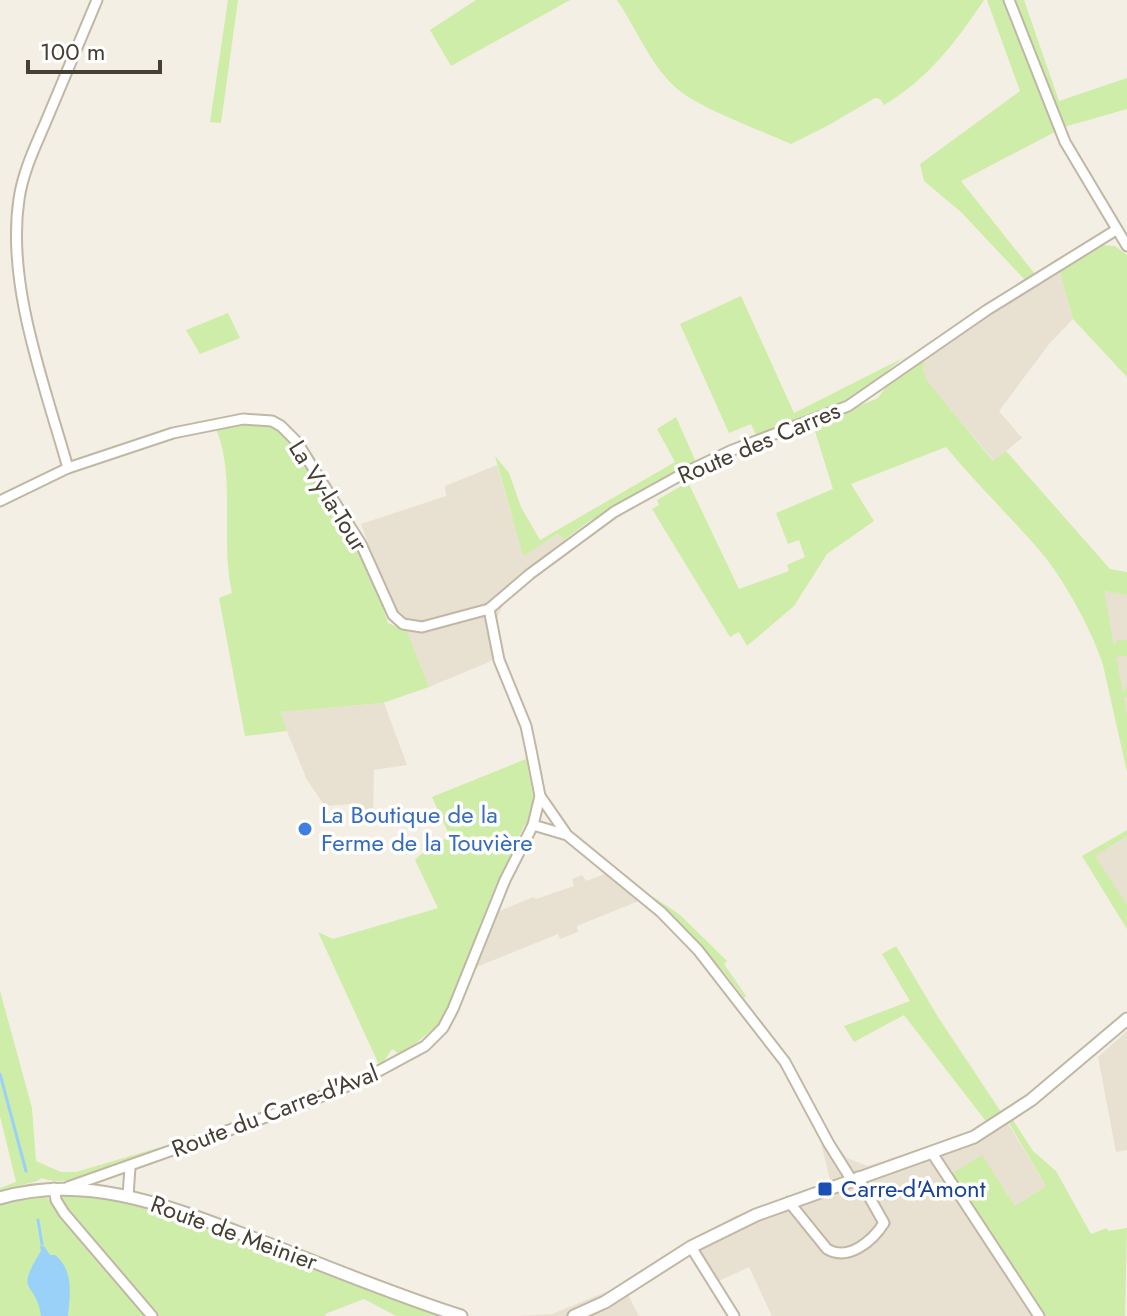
<svg xmlns="http://www.w3.org/2000/svg" width="1127" height="1316" font-family="Jost,sans-serif">
<style>
.residential{fill:#e8e1d1}
.green{fill:#ceeda8}
.water{fill:#99d1f8}
.lines{fill:none;stroke-linecap:round;stroke-linejoin:round}
.stream{stroke:#99d1f8;stroke-width:3}
.minor-casing{stroke:#c0b7a5;stroke-width:13}
.tertiary-casing{stroke:#c0b7a5;stroke-width:15}
.minor{stroke:#fff;stroke-width:9}
.tertiary{stroke:#fff;stroke-width:11}
.shop-dot{fill:#3f7fe0;stroke:#fff;stroke-width:3}
.transit-dot{fill:#1a4fb4;stroke:#fff;stroke-width:3}
.labels{text-anchor:middle;stroke-width:7;stroke-linejoin:round;paint-order:stroke}
.street-label{font-size:24px;fill:#463f33;stroke:#fff}
.shop-label{font-size:24px;fill:#366cbe;stroke:#fff;text-anchor:start}
.transit-label{font-size:24px;fill:#164399;stroke:#fff;text-anchor:start}
</style>
<rect width="100%" height="100%" fill="#f4efe4"/>
<g class="residential">
<path d="M1059 269 1073 319 1050 343 999 411 1022 438 994 461 927 382 923 371 925 358 988 312Z"/>
<path d="M497 465 523 555 559 534 571 550 504 602 496 621 500 654 489 662 429 687 407 631 394 613 361 524 446 496 445 486Z"/>
<path d="M1100 590 1127 595V744Z"/>
<path d="M384 703 407 765 374 770 373 822H350L351 804 325 806 307 780 279 712Z"/>
<path d="M1127 836V916L1091 858Z"/>
<path d="M607 873 641 900 577 926 578 932 560 939 558 934 474 968 497 912 533 897 536 899 574 886 572 879 582 875 586 881Z"/>
<path d="M1127 1031V1150L1116 1152 1098 1057Z"/>
<path d="M1003 1115 1046 1186 1015 1206 982 1156 1044 1316H772L749 1267 717 1282 691 1239 736 1216 830 1180 820 1139 828 1135 847 1158 868 1166 971 1132Z"/>
<path d="M623 1285 639 1316H519L552 1314Z"/>
</g>
<g class="green">
<path d="M228 0H238L221 123 210 122Z"/>
<path d="M476 0H570L451 66 430 30Z"/>
<path d="M617 0H984C956 42 928 79 884 105L880 99 875 98 827 126 791 144C760 130 698 108 675 87 650 64 636 28 617 0Z"/>
<path d="M987 0H1004L1055 132 961 181 1035 274 1025 280 961 212 924 181 920 164 1020 91Z"/>
<path d="M1014 0H1024L1059 101 1127 78V109L1064 127Z"/>
<path d="M1102 245 1115 246 1127 255V377L1073 319 1059 269Z"/>
<path d="M741 296 794 413 903 358 887 371 888 374 851 399 828 411 756 435 751 424 729 433 680 324Z"/>
<path d="M228 313 240 338 200 354 186 330Z"/>
<path d="M925 358 923 371 928 382 993 461 1006 451 1110 569 1127 572V595L1104 591 1114 646 1118 640H1127V656L1116 657 1123 693 1127 687V697H1124L1127 715V772L1103 665C1093 632 1063 578 1041 552 1010 516 976 484 946 447L851 484 874 521 827 554 794 606 747 646 739 632 730 637 652 509 659 505 657 500 688 482 739 589 789 571 787 565 805 557 799 540 788 544 776 513 833 489 813 425 878 398 889 383Z"/>
<path d="M676 417 696 462 588 522 564 540 558 534 523 556 495 456 509 473 521 507 540 540 675 462 657 429Z"/>
<path d="M255 422 276 427 294 444 369 568 388 623 407 631 429 687 383 703 280 712 287 731 245 736 219 598 232 593C220 541 236 475 216 429L229 424Z"/>
<path d="M526 759 533 795 531 819 524 826 493 892 442 1022 401 1055 392 1049 380 1067 318 932 333 939 438 908 415 860 431 845 450 837 432 797Z"/>
<path d="M1127 830V836L1095 856 1127 905V929L1082 856Z"/>
<path d="M653 897 679 914 727 961 724 964 746 996 744 998 724 972Z"/>
<path d="M896 946 938 1017 1003 1115 988 1124 904 1015 854 1042 844 1026 910 1001 882 954Z"/>
<path d="M0 991 32 1108 36 1161 61 1172H76L191 1138C158 1152 73 1192 42 1178L37 1181 0 1191V1188L16 1182 0 1116Z"/>
<path d="M1013 1120 1033 1151 1056 1171 1091 1234 1107 1228 1108 1231 1127 1228 1125 1316H1042L951 1174 982 1155 1015 1206 1046 1186 1009 1123Z"/>
<path d="M65 1194 89 1195 125 1200 169 1213 264 1248 277 1263 288 1260 447 1316H396L364 1299 325 1314 326 1316H157L68 1214 61 1197Z"/>
<path d="M35 1195C48 1195 51 1200 57 1212L147 1316H0V1203Z"/>
</g>
<path class="water" d="M40 1246H44L50 1255H55C74 1270 70 1294 68 1316H41C36 1279 13 1296 41 1251Z"/>
<g class="lines">
<g class="stream">
<path d="M0 1074 26 1171"/>
<path d="M38 1220 42 1244"/>
</g>
<defs>
<g id="minor">
<path d="M1009 0 1065 142 1127 246"/>
<path d="M68 468C45 386 6 285 19 199 23 171 36 145 47 119 64 79 80 40 97 0"/>
<path d="M0 501 68 468 173 433 243 419 272 421 281 426 297 442 318 476 361 544 393 615 403 624 422 627 489 609 530 574 614 512 688 471 730 451 848 406 987 310 1116 230"/>
<path d="M489 609 499 660 526 726 531 750 540 796 533 825 567 835 661 912 698 950 785 1062 829 1144 851 1179"/>
<path d="M540 796 565 832"/>
<path d="M932 1153 1039 1316"/>
<path d="M68 1187 300 1105 362 1080 425 1046 443 1028 453 1009 505 880 533 825"/>
<path d="M54 1188 56 1200 64 1213 152 1316"/>
<path d="M128 1196 130 1167"/>
<path d="M789 1202 827 1249C849 1262 873 1240 884 1223L858 1177"/>
<path d="M691 1247 734 1316"/>
</g>
<g id="tertiary">
<path d="M0 1198C92 1171 180 1211 266 1243 330 1268 395 1295 461 1316"/>
<path d="M574 1316 605 1302 691 1247 756 1215 974 1137 1031 1100 1127 1019"/>
</g>
</defs>
<use href="#minor" class="minor-casing"/>
<use href="#tertiary" class="tertiary-casing"/>
<use href="#minor" class="minor"/>
<use href="#tertiary" class="tertiary"/>
</g>
<circle class="shop-dot" cx="305" cy="829" r="8"/>
<rect class="transit-dot" x="817" y="1181" width="16" height="16" rx="4"/>
<g class="labels">
<g class="street-label">
<text transform="translate(759 443) rotate(-23)" y="8">Route des Carres</text>
<text transform="translate(328 496) rotate(58)" y="8">La Vy-la-Tour</text>
<text transform="translate(275 1111) rotate(-21)" y="8">Route du Carre-d'Aval</text>
<text transform="translate(234 1233) rotate(20)" y="8">Route de Meinier</text>
</g>
<g class="shop-label">
<text x="321" y="823">La Boutique de la<tspan x="321" dy="28">Ferme de la Touvière</tspan></text>
</g>
<g class="transit-label">
<text x="841" y="1197">Carre-d'Amont</text>
</g>
</g>
<path d="M28 60v12h132v-12" fill="none" stroke="#463f33" stroke-width="4"/>
<text x="40" y="60" font-size="24" fill="#463f33" stroke="#ffffff" stroke-width="6" paint-order="stroke">100 m</text>
</svg>
